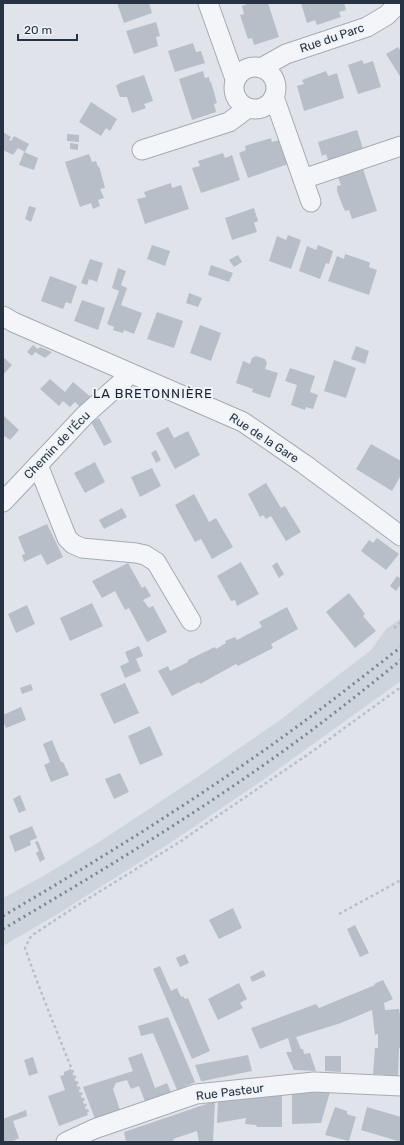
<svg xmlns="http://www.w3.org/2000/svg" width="404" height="1145" font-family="Rubik,sans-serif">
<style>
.built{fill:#ced4dc}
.building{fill:#b7bec7}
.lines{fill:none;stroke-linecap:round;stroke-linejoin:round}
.minor-casing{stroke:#a5abb4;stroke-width:21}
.path{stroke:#babfc5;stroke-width:2.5;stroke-dasharray:3 3;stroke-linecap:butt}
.minor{stroke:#f3f5f8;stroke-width:19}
.rail{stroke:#788594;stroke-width:3;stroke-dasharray:2 4;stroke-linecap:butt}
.labels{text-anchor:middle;stroke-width:4;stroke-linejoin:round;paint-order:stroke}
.street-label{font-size:12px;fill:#273342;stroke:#eff3f7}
.neighbourhood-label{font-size:13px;letter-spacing:1px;fill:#1a2432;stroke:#eff3f7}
</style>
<rect width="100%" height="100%" fill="#e0e4ea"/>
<path class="built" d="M401 618V681L263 780 167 845 56 915 3 946V898L45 875 99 842 196 778 280 720 371 650 386 629Z"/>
<g class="building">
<path d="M117 3H149L152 13 124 23Z"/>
<path d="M250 3H268L279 37 254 45 252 38 248 39 240 15 244 14 242 6Z"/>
<path d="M301 3H344L346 10 339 12 341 17 317 25 315 20 307 23Z"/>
<path d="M156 22 160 36 156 37 158 46 134 54 126 31Z"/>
<path d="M193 43 196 52 201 51 205 63 175 72 168 51Z"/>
<path d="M398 47 401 51V78L386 54Z"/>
<path d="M362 60 364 64 373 61 381 87 358 94 348 65Z"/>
<path d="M203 71 205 78 209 77 210 82H211L217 103 214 104 216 112 192 120 179 79Z"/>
<path d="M326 71 328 76 337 73 344 98 304 111 297 86 304 84 302 80Z"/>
<path d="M144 75 153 101 144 104 146 108 132 113 127 97H120L116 86 120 83Z"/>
<path d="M91 102 117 119 110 131 106 128 101 136 79 122Z"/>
<path d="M357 130 364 152 329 163 326 154 322 156 318 142Z"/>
<path d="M3 132 11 137 9 140 11 141 14 136 29 144 25 152 18 148 13 155 3 150Z"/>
<path d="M67 134 79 135V142L67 141Z"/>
<path d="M271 138 272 142 279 140 288 164 248 178 239 153 246 150 245 146Z"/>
<path d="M70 143 78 144V150L70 149Z"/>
<path d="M24 152 38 158 34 170 19 165Z"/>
<path d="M223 153 225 158 232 155 240 180 201 193 192 168 200 166 198 161Z"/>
<path d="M89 154 92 162 96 161 98 167 99 166 105 188 100 189 104 198 98 200 100 206 93 209 91 203 80 207 65 162Z"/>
<path d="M362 166 377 211 352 219 349 210 345 211 343 207 337 191V186L341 185 337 175Z"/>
<path d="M171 183 172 188 181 185 189 209 145 224 137 199 146 197 144 192Z"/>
<path d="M29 206 36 208 31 222 25 219Z"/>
<path d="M254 208 258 221 254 223 257 232 232 240 225 218Z"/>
<path d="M288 235 301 240 291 269 269 261 277 236 286 240Z"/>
<path d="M152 245 170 251 165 266 147 259Z"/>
<path d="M318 245 333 251 329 264 326 263 320 279 299 271 307 246 316 250Z"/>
<path d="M345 254 366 261 370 263 369 267 377 270 369 295 328 281 337 256 344 259Z"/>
<path d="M238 255 242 262 234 267 229 260Z"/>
<path d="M90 259 103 263 97 282 89 279 87 285 81 283Z"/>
<path d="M211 265 233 273 229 282 208 275Z"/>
<path d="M118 268 126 271 121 285 127 288 121 305 142 313 134 334 124 330 123 333 113 330 114 327 107 324 119 291 112 288Z"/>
<path d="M50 276 77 286 71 304 66 302 63 309 41 301Z"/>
<path d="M189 293 202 298 198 307 186 303Z"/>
<path d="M82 300 105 308 98 330 74 321Z"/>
<path d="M157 312 183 321 174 348 147 339Z"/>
<path d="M200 325 221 333 211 361 190 353Z"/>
<path d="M33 345 38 349 40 347 52 352 45 358 35 352 32 356 27 352Z"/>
<path d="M356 346 369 351 365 364 351 359Z"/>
<path d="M256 356 265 359 267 363 265 369 278 373 270 398 252 392 253 389 236 383 243 361 250 364 252 358Z"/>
<path d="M3 357 12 365 3 375Z"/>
<path d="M334 360 356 368 346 398 324 391Z"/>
<path d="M290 368 315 376 310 392 318 395 313 409 306 407 305 410 291 405 297 385 285 381Z"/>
<path d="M50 379 65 392 73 382 92 398 82 409 75 402 70 407 63 401 59 406 40 389Z"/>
<path d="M3 415 19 430 10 440 3 435Z"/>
<path d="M99 418 112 442 104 446 91 422Z"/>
<path d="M168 427 174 438 188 431 200 455 175 469 156 433Z"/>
<path d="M371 444 401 461V475L392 491 356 469Z"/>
<path d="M156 450 161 460 156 463 151 453Z"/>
<path d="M95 462 105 482 85 493 74 473Z"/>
<path d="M152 468 161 486 140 497 131 477Z"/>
<path d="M266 483 281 508 285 506 301 532 286 541 271 516 266 519 263 515 260 517 248 494Z"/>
<path d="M194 494 209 522 216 518 233 547 212 559 201 539 195 542 175 505Z"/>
<path d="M122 508 127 517 104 529 99 520Z"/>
<path d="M47 524 63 557 47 565 41 554 24 562 22 555 25 554 18 537Z"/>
<path d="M377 538 399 554 386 570 361 551 369 540 373 543Z"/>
<path d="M241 562 259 594 237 606 235 600 231 601 217 576Z"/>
<path d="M277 562 284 574 279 578 272 566Z"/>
<path d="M128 563 142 588 145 586 151 596 143 600 149 608 153 606 167 632 147 642 129 608 125 610 115 591 102 598 92 581Z"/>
<path d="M397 576 401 579V584L396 591 390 586Z"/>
<path d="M349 593 365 614 363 616 376 631 355 648 326 612Z"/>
<path d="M92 603 103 626 70 641 60 618Z"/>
<path d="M27 605 35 624 16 633 8 614Z"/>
<path d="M287 607 298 629 271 644 273 648 238 666 236 664 200 684 199 682 172 696 158 671 168 666 170 671 188 662V660L215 647 216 649 226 643 225 641 235 637 237 640 262 627 259 622Z"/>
<path d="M139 646 143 656 136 659 141 671 125 678 120 666 129 662 125 652Z"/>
<path d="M125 683 139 713 114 724 100 694Z"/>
<path d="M31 684 33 690 22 694 20 688Z"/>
<path d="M21 707 26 720 6 728 3 721V715Z"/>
<path d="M150 726 163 755 140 765 128 736Z"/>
<path d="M52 740 61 762H63L69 775 51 782 44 765 50 762 43 744Z"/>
<path d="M120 773 129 792 114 799 105 779Z"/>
<path d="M20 795 26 810 19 813 13 799Z"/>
<path d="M32 826 37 838 30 841 31 845 15 852 9 836Z"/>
<path d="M38 841 45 859 40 862 36 853 39 851 35 842Z"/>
<path d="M233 908 242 928 219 939 209 920Z"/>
<path d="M355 925 369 953 360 957 347 929Z"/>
<path d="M185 954 189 963 180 967 176 958Z"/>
<path d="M160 966 171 991 177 988 181 997 183 996 185 999 188 998 210 1051 192 1059 153 969Z"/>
<path d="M263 970 266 976 252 982 250 977Z"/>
<path d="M383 980 393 999 384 1003 385 1010 399 1009 401 1021V1047L399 1048 398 1076 373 1074 375 1048H378V1034L375 1035 372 1010 341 1023 296 1037 301 1049H303L304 1054 310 1053 316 1071 294 1070 286 1052H292L288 1038 260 1049 251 1028 316 1004 319 1008 375 985 374 984Z"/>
<path d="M239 983 247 999 240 1003 243 1008 218 1020 208 999Z"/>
<path d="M168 1017 195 1082 177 1090 153 1033 141 1036 138 1026Z"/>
<path d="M142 1053 155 1088 167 1083 171 1092 146 1104 139 1086 131 1089 127 1080 116 1083 113 1089 120 1110 95 1119 83 1087 133 1071 128 1058Z"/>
<path d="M248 1055 252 1071 203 1081H201L195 1065Z"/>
<path d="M325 1056H341V1072L325 1071Z"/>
<path d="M33 1057 38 1073 29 1076 24 1060Z"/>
<path d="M71 1069 88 1115 59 1126 48 1096 65 1090 60 1076 64 1075V1072Z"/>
<path d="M330 1092 321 1123 292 1124V1093Z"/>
<path d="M282 1093V1127H257L256 1125 245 1124 246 1118 217 1123 218 1101Z"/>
<path d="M215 1101 213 1142H199L197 1131 173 1139 174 1142H126L124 1132Z"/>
<path d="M335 1107 347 1111V1114L356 1117 349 1141 325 1135Z"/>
<path d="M367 1107 401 1117V1142L361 1130Z"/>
<path d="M26 1110 27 1116 13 1121 19 1138 11 1142H3V1119Z"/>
</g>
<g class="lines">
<defs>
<g id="minor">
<path d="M208 3 235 79"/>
<circle cx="255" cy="88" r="21"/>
<path d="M261 68 286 54 367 27 387 15 399 3"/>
<path d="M274 97 311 202"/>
<path d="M142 150 229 122 248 108"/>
<path d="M303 179 401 146"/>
<path d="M3 316 13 322 243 422 304 464 401 536"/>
<path d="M38 465 67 538 73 544 82 548 136 553 145 555 156 562 191 621"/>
<path d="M3 502 85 415 124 380 129 373"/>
<path d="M66 1142 94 1129 196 1094 314 1082 401 1086"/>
</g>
</defs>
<use href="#minor" class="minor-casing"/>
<g class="path">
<path d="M394 628 401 622"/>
<path d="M339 914 401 880"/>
<path d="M88 1112C68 1057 44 1003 25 948L31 936 78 905 178 843 310 753 401 687"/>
</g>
<use href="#minor" class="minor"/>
<g class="rail">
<path d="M3 916C88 866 172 815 253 758 304 723 352 685 401 647"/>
<path d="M3 929C107 868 211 805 308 733 340 709 370 685 401 660"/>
</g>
</g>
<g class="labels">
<g class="street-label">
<text transform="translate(332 38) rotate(-19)" y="4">Rue du Parc</text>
<text transform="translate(264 438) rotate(33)" y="4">Rue de la Gare</text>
<text transform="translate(57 445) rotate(-46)" y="4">Chemin de l'Écu</text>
<text transform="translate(230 1092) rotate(-7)" y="4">Rue Pasteur</text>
</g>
<g class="neighbourhood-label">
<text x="153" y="398">LA BRETONNIÈRE</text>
</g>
</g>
<rect width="404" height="1145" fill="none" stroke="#273342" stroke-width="8"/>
<path d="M18 34v6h59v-6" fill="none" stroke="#273342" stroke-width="2"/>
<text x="24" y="34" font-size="12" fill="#273342" stroke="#eff3f7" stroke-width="3" paint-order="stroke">20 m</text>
</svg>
